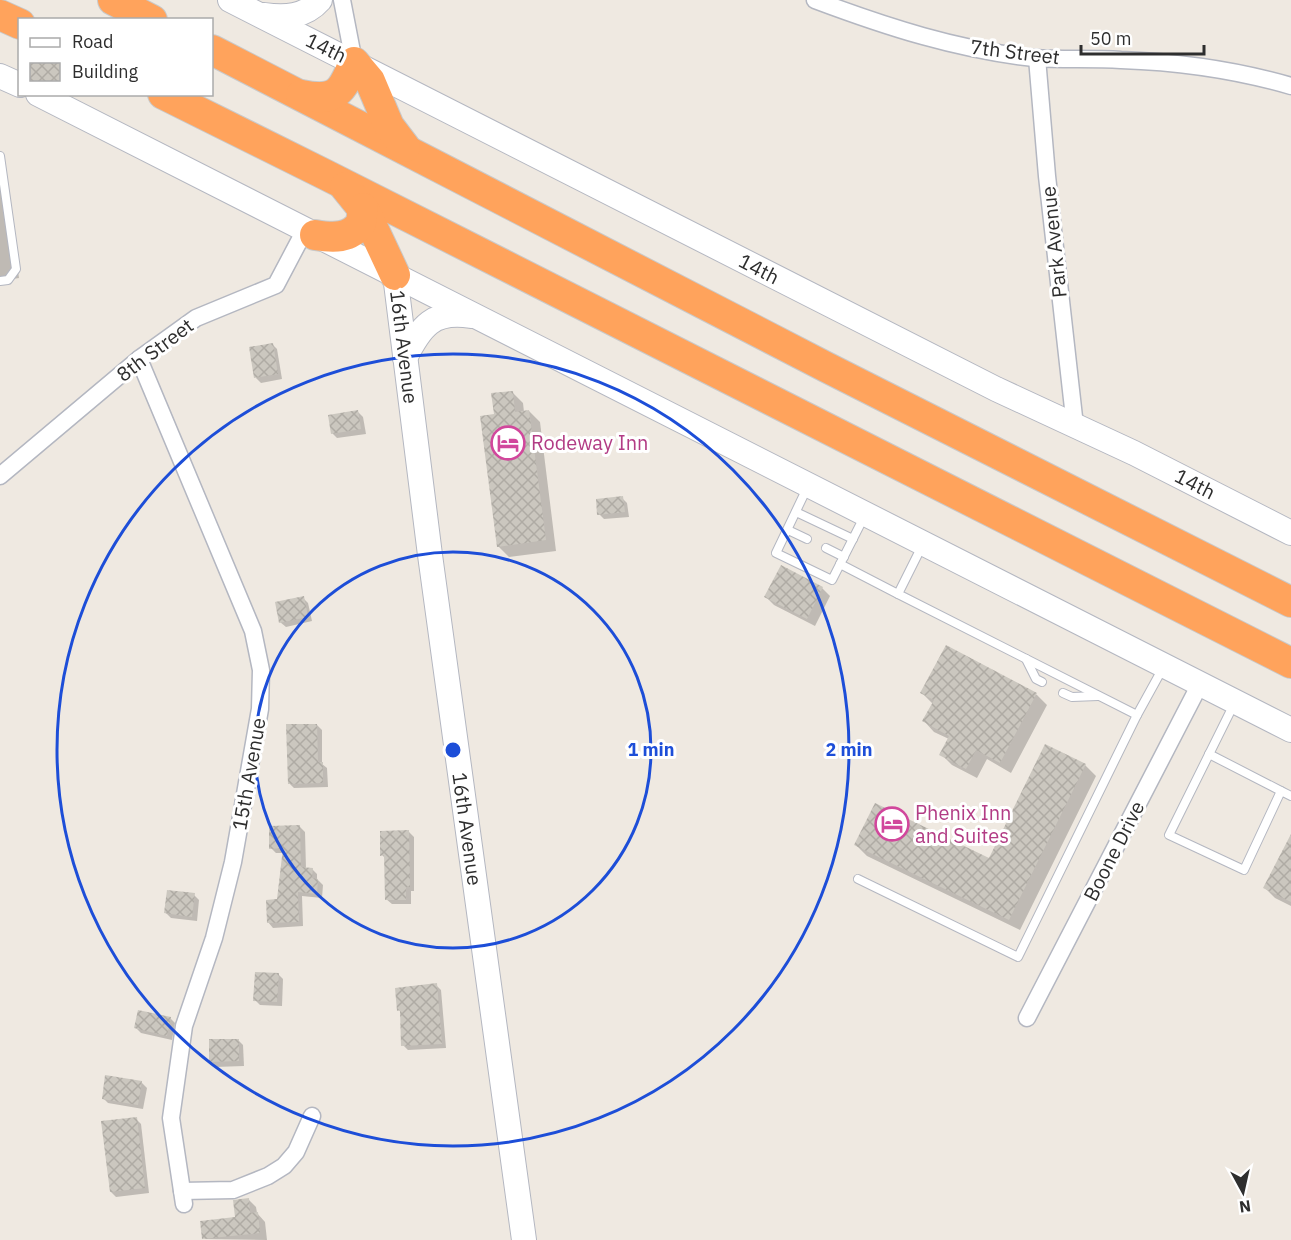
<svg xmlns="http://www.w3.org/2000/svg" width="1291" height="1240" font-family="'IBM Plex Sans',sans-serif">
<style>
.shadow{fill:#0003}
.building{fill:url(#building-cross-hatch)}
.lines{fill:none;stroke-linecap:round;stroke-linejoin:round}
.lane-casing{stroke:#b4b7c1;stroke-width:10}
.street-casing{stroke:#b4b7c1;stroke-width:19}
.secondary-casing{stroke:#b4b7c1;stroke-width:26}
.highway-casing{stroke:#c9c9c9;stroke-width:32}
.lane{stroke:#fff;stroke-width:8}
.street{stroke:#fff;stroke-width:16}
.secondary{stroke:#fff;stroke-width:24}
.highway{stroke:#ffa35c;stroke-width:30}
.ring{fill:none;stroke:#1d4ed8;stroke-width:3}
.labels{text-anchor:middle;stroke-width:6;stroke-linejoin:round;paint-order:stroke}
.street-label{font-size:20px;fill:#2e2e2e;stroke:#fff}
.hotel-label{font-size:20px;fill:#b23c85;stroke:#fff;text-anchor:start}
.centre{fill:#1d4ed8;stroke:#fff;stroke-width:3}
.ring-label{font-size:18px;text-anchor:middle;font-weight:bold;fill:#1d4ed8;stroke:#fff;stroke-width:6;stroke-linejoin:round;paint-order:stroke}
</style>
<defs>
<pattern id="building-cross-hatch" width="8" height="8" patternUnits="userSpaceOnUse" patternTransform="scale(1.5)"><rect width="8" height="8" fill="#cbc7bf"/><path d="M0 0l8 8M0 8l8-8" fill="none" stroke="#afaba4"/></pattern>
</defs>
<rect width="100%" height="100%" fill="#efe9e1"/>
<g class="shadow">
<path d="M0 152 4 156V169L19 278 0 281Z"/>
<path d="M272 344 277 349 282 379 261 383 256 378Z"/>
<path d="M512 392 523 403 524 412 529 411 540 422 556 551 509 557 498 546 496 416Z"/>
<path d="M358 412 363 417 366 434 337 438 332 433Z"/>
<path d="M622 498 627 503 629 517 604 519 599 514Z"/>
<path d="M822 588 830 596 815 626 774 605 766 597Z"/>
<path d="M303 598 308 603 312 621 286 627 280 622Z"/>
<path d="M946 647 1037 695 1047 705 1011 773 987 759 977 778 952 765 941 754 949 739 934 732 924 721 933 704 922 693Z"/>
<path d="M317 725 322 730V764L327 768 328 787 294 788 289 783Z"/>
<path d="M1085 765 1096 776 1020 930 867 856 856 845 990 860Z"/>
<path d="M300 827 305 832 306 869H312L317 874V879L323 885 322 898 302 896 303 926 273 928 268 922 279 901 284 853H276L271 848Z"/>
<path d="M409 832 414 837V891H411V904H392L386 899V859L382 855Z"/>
<path d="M1291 849V906L1275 898 1265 888Z"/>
<path d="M194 895 199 900 197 921 171 918 166 913Z"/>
<path d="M278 974 283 979 282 1006 260 1005 255 1000Z"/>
<path d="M436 985 441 990 446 1048 408 1050 403 1045 401 1013 399 1010Z"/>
<path d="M170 1018 175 1023 172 1040 141 1033 136 1028Z"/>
<path d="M238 1040 243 1045 244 1066 215 1067 210 1062Z"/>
<path d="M142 1083 147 1088 143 1109 108 1103 103 1098Z"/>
<path d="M136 1119 141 1124 149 1193 116 1197 111 1192Z"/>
<path d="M248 1199 256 1207 257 1213 265 1222 267 1240 204 1239 237 1218Z"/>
</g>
<g class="building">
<path d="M273 343 278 374 254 378 249 347Z"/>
<path d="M513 391 515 412 529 410 546 540 497 547 480 416 494 414 491 393Z"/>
<path d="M358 410 361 429 331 434 328 415Z"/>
<path d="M623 496 625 512 597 515 596 499Z"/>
<path d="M781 565 823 587 807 619 764 597Z"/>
<path d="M304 596 308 617 279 623 275 602Z"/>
<path d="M946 645 1037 693 1000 763 976 750 966 769 939 755 949 736 922 721 934 700 920 693Z"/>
<path d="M286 724H317L318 762H323V783L288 784Z"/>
<path d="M1045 744 1086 764 1009 920 854 845 875 803 989 858Z"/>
<path d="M300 825 301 867 313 868 312 878 318 879 317 894 298 892 299 922 267 923 266 900 277 899 283 848 269 849V826Z"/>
<path d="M409 830 410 887H406V900H385L384 855 380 856V831Z"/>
<path d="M1291 834V902L1263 888Z"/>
<path d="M167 890 195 893 192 917 164 913Z"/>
<path d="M255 972 279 973 277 1002 253 1001Z"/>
<path d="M437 983 442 1044 401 1046 400 1010 397 1011 395 988Z"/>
<path d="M138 1010 171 1017 167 1036 134 1028Z"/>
<path d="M209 1039H239V1061L209 1062Z"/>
<path d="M105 1075 142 1081 138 1105 102 1099Z"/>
<path d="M137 1117 145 1188 110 1192 101 1121Z"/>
<path d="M249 1198 250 1213 258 1212 260 1233 202 1239 200 1221 235 1217 233 1200Z"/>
</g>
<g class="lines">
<defs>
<g id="lane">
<path d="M0 156 16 269 8 280 0 281"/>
<path d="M808 486 776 553 832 580 865 515"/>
<path d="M796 512 853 539"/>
<path d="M788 530 807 539"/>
<path d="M826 548 844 557"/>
<path d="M840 564 898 594"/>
<path d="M1026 659 1036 679 1042 682"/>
<path d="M1063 693 1072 697 1098 696"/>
<path d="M1235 702 1169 835 1244 870 1281 791 1291 796"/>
<path d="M1137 715 1164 666"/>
<path d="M1209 754 1281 791"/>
<path d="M858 879 1018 957 1137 715 898 594 923 544"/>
</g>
<g id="street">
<path d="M342 0 354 62"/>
<path d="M815 0C887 27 958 50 1034 58 1063 60 1092 58 1121 60 1179 62 1236 70 1291 86"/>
<path d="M1037 58 1047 176 1075 426"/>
<path d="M139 359 253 631 261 670 260 709 233 862 214 938 184 1026 171 1118 184 1204"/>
<path d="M0 476 139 359 196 318 276 285 305 230"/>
<path d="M1027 1018 1200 684"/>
<path d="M182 1191 233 1190 268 1176 284 1166 296 1152 312 1116"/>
</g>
<g id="secondary">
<path d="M230 0 996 389 1134 453 1291 533"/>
<path d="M264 15C285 18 305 17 320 0"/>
<path d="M0 76 20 85"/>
<path d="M38 94 1291 730"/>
<path d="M395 275 430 555 524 1240"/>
<path d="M405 358C421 326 433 310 471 316"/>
</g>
<g id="highway">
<path d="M113 0 152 20"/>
<path d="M0 15 20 24"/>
<path d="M212 50 826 367 1291 602"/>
<path d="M163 94 326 175 1291 663"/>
<path d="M301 95C337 102 342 92 354 62L370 81 389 126 405 147"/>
<path d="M345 187 366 213 395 275"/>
<path d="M315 235C333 238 350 239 361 223L363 208"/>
</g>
</defs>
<use href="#lane" class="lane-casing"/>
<use href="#street" class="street-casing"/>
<use href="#secondary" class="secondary-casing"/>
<use href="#highway" class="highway-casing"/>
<use href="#lane" class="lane"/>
<use href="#street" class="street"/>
<use href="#secondary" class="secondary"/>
<use href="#highway" class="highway"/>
</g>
<g class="ring">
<circle cx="453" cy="750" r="198"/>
<circle cx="453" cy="750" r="396"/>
</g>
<defs>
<symbol id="hotel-ring" viewBox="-11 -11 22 22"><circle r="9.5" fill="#fff" stroke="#d1479c" stroke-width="1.5"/><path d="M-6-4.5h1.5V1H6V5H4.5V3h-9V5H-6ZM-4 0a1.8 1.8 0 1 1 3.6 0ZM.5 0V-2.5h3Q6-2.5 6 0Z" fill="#d1479c"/></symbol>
</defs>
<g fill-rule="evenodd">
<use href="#hotel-ring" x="489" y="424" width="38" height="38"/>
<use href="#hotel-ring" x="873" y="805" width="38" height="38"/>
</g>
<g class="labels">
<g class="street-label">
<text transform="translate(326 48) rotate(26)" y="7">14th</text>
<text transform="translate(1015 52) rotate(7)" y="7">7th Street</text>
<text transform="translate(1054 242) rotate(-96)" y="7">Park Avenue</text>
<text transform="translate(759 269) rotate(27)" y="7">14th</text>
<text transform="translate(404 347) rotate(83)" y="7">16th Avenue</text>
<text transform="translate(155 350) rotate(-37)" y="7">8th Street</text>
<text transform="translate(1195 484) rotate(27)" y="7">14th</text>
<text transform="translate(249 774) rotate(-80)" y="7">15th Avenue</text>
<text transform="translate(467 829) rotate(82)" y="7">16th Avenue</text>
<text transform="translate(1114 851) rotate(-63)" y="7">Boone Drive</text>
</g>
<g class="hotel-label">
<text x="531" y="450">Rodeway Inn</text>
<text x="915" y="820">Phenix Inn<tspan x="915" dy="23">and Suites</tspan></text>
</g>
</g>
<circle cx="453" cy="750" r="9" class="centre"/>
<g class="ring-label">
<text x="651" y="756">1 min</text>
<text x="849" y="756">2 min</text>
</g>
<rect x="18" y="18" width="195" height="78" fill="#ffffff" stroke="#ababab" stroke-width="1.5"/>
<rect x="30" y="38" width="30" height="9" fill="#ffffff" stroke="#ababab" stroke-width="1.5"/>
<text x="72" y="48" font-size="18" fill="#2e2e2e">Road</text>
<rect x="30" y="63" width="30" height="18" fill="url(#building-cross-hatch)" stroke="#ababab" stroke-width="1.5"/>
<text x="72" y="78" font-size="18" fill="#2e2e2e">Building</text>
<g transform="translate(1243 1192) rotate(172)" stroke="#ffffff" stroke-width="4.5" paint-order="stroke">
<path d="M0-4.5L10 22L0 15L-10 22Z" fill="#2e2e2e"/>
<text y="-9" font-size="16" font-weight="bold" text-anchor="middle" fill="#2e2e2e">N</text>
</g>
<path d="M1081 45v9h123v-9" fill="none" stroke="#2e2e2e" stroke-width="3"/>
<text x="1090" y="45" font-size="18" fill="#2e2e2e" stroke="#ffffff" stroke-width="4.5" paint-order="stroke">50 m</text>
</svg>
